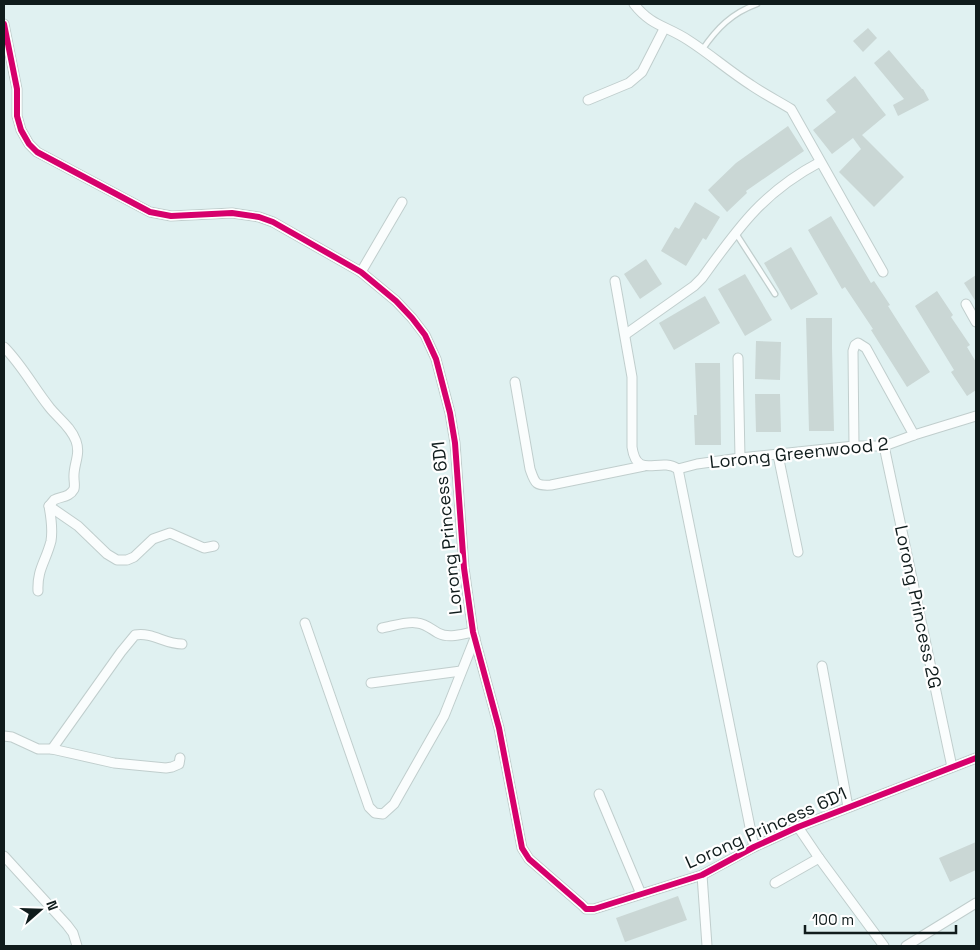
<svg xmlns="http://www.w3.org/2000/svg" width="980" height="950" font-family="'Space Grotesk',sans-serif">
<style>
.building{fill:#cad7d5}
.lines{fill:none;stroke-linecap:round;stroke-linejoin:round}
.service-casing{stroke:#c0cecd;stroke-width:7}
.minor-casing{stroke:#c0cecd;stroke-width:11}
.service{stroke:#fafdfd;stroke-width:4.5}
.minor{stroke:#fafdfd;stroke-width:9}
.cycleway-casing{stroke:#fff;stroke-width:9}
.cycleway{stroke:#d6006c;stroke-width:6}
.labels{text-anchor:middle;stroke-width:4.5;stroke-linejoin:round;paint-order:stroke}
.street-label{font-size:18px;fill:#101c1c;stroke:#fff}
</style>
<rect width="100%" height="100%" fill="#e0f1f1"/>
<g class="building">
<path d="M868 28 877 38 863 52 853 41Z"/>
<path d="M889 50 922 89H923L929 100 898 116 893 105 904 99 874 63Z"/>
<path d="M855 76 886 115 862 135 904 177 874 207 839 172 861 149 853 138 832 154 813 130 836 112 826 100Z"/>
<path d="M788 126 804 151 746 191 747 193 727 212 708 190 736 163Z"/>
<path d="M695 202 720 217 706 240 703 238 686 266 661 251 675 227 679 229Z"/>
<path d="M831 216 871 283 874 281 890 305 888 306 930 372 907 387 871 330 873 329 845 287 842 289 808 230Z"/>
<path d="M791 247 818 294 791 310 764 263Z"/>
<path d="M646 259 662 284 640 299 624 274Z"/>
<path d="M745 274 772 320 745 336 718 289Z"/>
<path d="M976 275V302L964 283Z"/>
<path d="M937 291 953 315 951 317 970 345 967 347 976 362V390L967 396 951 372 954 370 915 306Z"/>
<path d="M705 296 720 323 674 350 659 323Z"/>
<path d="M806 318H832V348L834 431H809Z"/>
<path d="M756 341 781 342 780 380 755 379Z"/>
<path d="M695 363H720L721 445H695L694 415H697Z"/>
<path d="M755 394H780L781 432H756Z"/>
<path d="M976 842V870L950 882 939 858Z"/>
<path d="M678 896 687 920 625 942 616 918Z"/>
</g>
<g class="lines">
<defs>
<g id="service">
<path d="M702 50C717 28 732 13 757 4"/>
<path d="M735 232 775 294"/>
</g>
<g id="minor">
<path d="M634 4C651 26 667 26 688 40 710 54 729 71 751 85 764 94 778 101 791 109L883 272"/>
<path d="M4 24 17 89V116L21 130 29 144 37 152 150 212 171 216 232 213 259 217 273 222 361 272 396 301 412 318 425 335 436 359 450 413 455 443 464 568 473 632 499 728 522 848 529 859 582 905 586 909H594L702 875 754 847 798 827 976 758"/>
<path d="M588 100 629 83 642 72 664 29"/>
<path d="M361 272 402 202"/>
<path d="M615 281 632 377V447C637 481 659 456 678 469"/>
<path d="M966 304 976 322"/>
<path d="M626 334 694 286 702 278C738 228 763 192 820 162"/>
<path d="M4 347C22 365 34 388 50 408 59 419 71 427 76 441 81 455 73 465 74 478 74 482 75 485 74 489 69 498 61 496 54 500 54 500 50 505 49 506 51 517 53 529 51 541 46 561 37 569 38 591"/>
<path d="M738 358 740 458"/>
<path d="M515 382 530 469C535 483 535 486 551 485L644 466"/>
<path d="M854 446 853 351 855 345 858 343 866 348 914 435"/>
<path d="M884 446 952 767"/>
<path d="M778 455 798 552"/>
<path d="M678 469 754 847"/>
<path d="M678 469 697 464 740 458 854 446H884L914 435 976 416"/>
<path d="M49 506 78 526 107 554 117 560H127L134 557 153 539 170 533 204 548 214 546"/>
<path d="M305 623 369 807 375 813 383 814 394 804 444 716 475 638"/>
<path d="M382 628C393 626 407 621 417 623 426 624 431 629 438 633 449 639 462 634 473 632"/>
<path d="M822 666 848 807"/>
<path d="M371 683 461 671"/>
<path d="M4 736 12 737 38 749H52L114 763 166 768 172 767 179 764 180 758"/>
<path d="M52 749 121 652 135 635C153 632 164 644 182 644"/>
<path d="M599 794 641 894"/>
<path d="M798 827 819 858 884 946"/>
<path d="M4 856 67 925 73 933 77 946"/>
<path d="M702 875 707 946"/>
<path d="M775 883 819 858"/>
<path d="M906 946 976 903"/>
</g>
</defs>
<use href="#service" class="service-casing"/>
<use href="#minor" class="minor-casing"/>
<use href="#service" class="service"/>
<use href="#minor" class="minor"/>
<defs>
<path id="cycleway" d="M4 24 17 89V116L21 130 29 144 37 152 150 212 171 216 232 213 259 217 273 222 361 272 396 301 412 318 425 335 436 359 450 413 455 443 464 568 473 632 499 728 522 848 529 859 582 905 586 909H594L702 875 754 847 798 827 976 758"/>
</defs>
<use href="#cycleway" class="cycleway-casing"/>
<use href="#cycleway" class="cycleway"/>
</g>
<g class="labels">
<g class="street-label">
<text transform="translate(799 453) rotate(-6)" y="6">Lorong Greenwood 2</text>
<text transform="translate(447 528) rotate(-96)" y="6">Lorong Princess 6D1</text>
<text transform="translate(918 607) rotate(78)" y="6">Lorong Princess 2G</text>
<text transform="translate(766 828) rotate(-24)" y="6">Lorong Princess 6D1</text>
</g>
</g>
<rect width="980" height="950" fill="none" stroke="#101c1c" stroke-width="10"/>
<g transform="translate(40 910) rotate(70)" stroke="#ffffff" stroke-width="4" paint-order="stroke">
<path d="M0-4L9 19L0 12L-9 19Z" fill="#101c1c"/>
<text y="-8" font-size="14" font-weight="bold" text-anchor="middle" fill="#101c1c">N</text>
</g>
<path d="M805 925v8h151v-8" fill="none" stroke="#101c1c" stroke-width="2.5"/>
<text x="812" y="925" font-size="15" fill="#101c1c" stroke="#ffffff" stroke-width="4" paint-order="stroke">100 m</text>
</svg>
